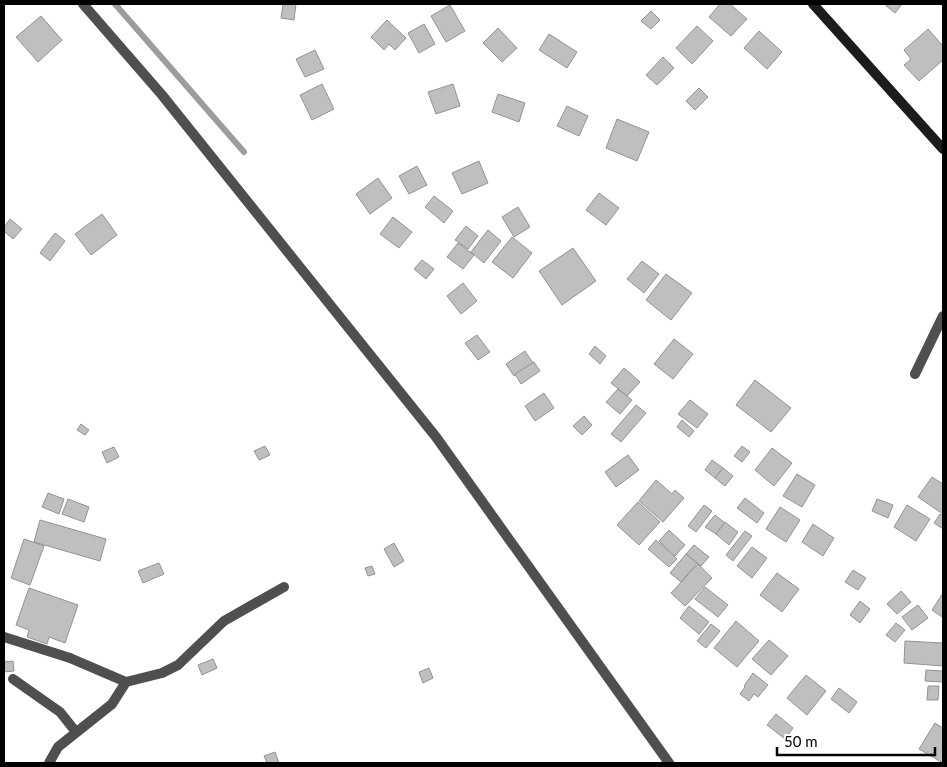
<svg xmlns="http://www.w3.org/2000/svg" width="947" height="767" font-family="Lato,sans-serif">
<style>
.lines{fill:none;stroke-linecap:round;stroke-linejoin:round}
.stream{stroke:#9d9d9d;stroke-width:6}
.building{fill:#bfbfbf;stroke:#939393}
.lane{stroke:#4f4f4f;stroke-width:10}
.street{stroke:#4f4f4f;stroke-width:10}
.secondary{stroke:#1c1c1c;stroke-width:10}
</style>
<rect width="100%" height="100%" fill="#fff"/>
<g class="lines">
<path class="stream" d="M115 4 244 152"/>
</g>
<g class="building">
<path d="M283 4H296L294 20 281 18Z"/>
<path d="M720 4H730L747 19 731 36 709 17Z"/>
<path d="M884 4H902L895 13Z"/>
<path d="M450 5 465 31 446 42 431 16Z"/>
<path d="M651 11 660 20 651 29 641 21Z"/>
<path d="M41 16 62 40 38 62 16 37Z"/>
<path d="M387 20 406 38 395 50 389 44 384 50 371 37Z"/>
<path d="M424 24 435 44 419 53 408 33Z"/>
<path d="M697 26 713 41 692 64 676 48Z"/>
<path d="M498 28 517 48 502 62 483 43Z"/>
<path d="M928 29 943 46V60L919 81 904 65 911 59 904 50Z"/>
<path d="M759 31 782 52 767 69 744 48Z"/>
<path d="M549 34 577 52 567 68 539 50Z"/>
<path d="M315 50 324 69 305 77 296 59Z"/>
<path d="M663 57 674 68 657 85 646 75Z"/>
<path d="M322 84 334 109 312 120 300 95Z"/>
<path d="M453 84 460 106 436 114 428 92Z"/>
<path d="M699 88 708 97 695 110 686 101Z"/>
<path d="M498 94 525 103 519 122 492 112Z"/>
<path d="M567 106 588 116 579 136 557 126Z"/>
<path d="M617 119 649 132 637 161 606 148Z"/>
<path d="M479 161 488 183 462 194 452 173Z"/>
<path d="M417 166 427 185 409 194 399 176Z"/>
<path d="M378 178 392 198 370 214 356 194Z"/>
<path d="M599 193 619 208 606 225 586 210Z"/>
<path d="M434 196 453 211 444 223 425 207Z"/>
<path d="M518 207 530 227 514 237 502 217Z"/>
<path d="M102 214 117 235 91 255 75 234Z"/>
<path d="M393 217 412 232 399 248 380 234Z"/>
<path d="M10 219 22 229 13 239 4 231V227Z"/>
<path d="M466 226 478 236 468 249 455 240Z"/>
<path d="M488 230 501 241 484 263 471 252Z"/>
<path d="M55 233 65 241 50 261 40 253Z"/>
<path d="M512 237 532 253 513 278 492 262Z"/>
<path d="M458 243 474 255 463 269 447 257Z"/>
<path d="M573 248 596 281 562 305 539 271Z"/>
<path d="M422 260 434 269 426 279 414 269Z"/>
<path d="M642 261 659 274 644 293 627 279Z"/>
<path d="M666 274 692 293 671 320 646 300Z"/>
<path d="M463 283 477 301 461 314 447 296Z"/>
<path d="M477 335 490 352 478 360 465 343Z"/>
<path d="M674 339 693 354 673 379 654 364Z"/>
<path d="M595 346 606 356 600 364 589 354Z"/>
<path d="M525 351 533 363 514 376 506 364Z"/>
<path d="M534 362 540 371 521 384 515 374Z"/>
<path d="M624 368 640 382 627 396 611 383Z"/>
<path d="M755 380 791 408 771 432 736 405Z"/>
<path d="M618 389 632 400 620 414 606 402Z"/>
<path d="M544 393 554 408 535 421 525 406Z"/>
<path d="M690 400 708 414 697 428 678 414Z"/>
<path d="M636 405 646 413 621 442 611 434Z"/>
<path d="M584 416 592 425 582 435 573 426Z"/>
<path d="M682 420 694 431 689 437 677 427Z"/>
<path d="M81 424 89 430 85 435 77 430Z"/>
<path d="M265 446 270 455 259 460 254 451Z"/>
<path d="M742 446 750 452 742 462 734 456Z"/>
<path d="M114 447 119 457 107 463 102 452Z"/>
<path d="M772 448 792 463 774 486 755 470Z"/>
<path d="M628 455 639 470 616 487 605 472Z"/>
<path d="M712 460 723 468 715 478 705 470Z"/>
<path d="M723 468 733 476 725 486 715 478Z"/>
<path d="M797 474 815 485 802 507 783 496Z"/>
<path d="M932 477 943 484V514L918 497Z"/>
<path d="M656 480 672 494 675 490 684 498 663 522 639 501Z"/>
<path d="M48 493 64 499 59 514 42 507Z"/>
<path d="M745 498 764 513 757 523 737 508Z"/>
<path d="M68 499 89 507 84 522 62 514Z"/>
<path d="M877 499 893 505 888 518 872 511Z"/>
<path d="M638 502 660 522 639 545 617 525Z"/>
<path d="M704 505 712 511 696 532 688 526Z"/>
<path d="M907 505 930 519 916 541 894 527Z"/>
<path d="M780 507 800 520 786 542 766 529Z"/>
<path d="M940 514 943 516V529L934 523Z"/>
<path d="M715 515 725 523 716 534 705 527Z"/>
<path d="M40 520 106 539 100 561 34 542Z"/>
<path d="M725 522 738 532 729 545 716 534Z"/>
<path d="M813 524 834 538 823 556 802 542Z"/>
<path d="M669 530 685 545 675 556 659 541Z"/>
<path d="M745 531 752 536 733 561 726 555Z"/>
<path d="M24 539 44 546 30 585 11 578Z"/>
<path d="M656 540 677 559 669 567 648 549Z"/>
<path d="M394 543 404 561 394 567 384 549Z"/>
<path d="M694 545 709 557 701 566 686 554Z"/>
<path d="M752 547 767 558 752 578 737 566Z"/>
<path d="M686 554 697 563 681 582 670 573Z"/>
<path d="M159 563 164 574 143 583 138 571Z"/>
<path d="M698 564 712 578 685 606 671 593Z"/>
<path d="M372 566 375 574 368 576 365 568Z"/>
<path d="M853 570 866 578 858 590 845 582Z"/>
<path d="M777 573 799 589 782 612 760 595Z"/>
<path d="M705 587 728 605 718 617 695 599Z"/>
<path d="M29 588 78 605 65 643 49 637 47 644 27 637 29 630 16 625Z"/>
<path d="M901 591 911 602 897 614 887 604Z"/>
<path d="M943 593V616L942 617 932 610Z"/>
<path d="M860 601 870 609 860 623 850 615Z"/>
<path d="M918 605 928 618 912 630 902 617Z"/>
<path d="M689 606 709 622 699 634 680 618Z"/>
<path d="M736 621 759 641 737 667 714 648Z"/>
<path d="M896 623 905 630 895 642 886 635Z"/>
<path d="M711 624 720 631 706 648 697 641Z"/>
<path d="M769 640 788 656 771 675 752 659Z"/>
<path d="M905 641 943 643V666L904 663Z"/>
<path d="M213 659 217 668 202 675 198 665Z"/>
<path d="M13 661 14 671 4 672V662Z"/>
<path d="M429 668 433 678 423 683 419 672Z"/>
<path d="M926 670 943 671V682L925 681Z"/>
<path d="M753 673 768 685 758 697 754 694 749 701 740 694 745 687 744 686Z"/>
<path d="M806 675 826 691 807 715 787 698Z"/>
<path d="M928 686H939L938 700H927Z"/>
<path d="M839 688 857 702 849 713 831 699Z"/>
<path d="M776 714 793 728 785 739 767 725Z"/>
<path d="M935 723 943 728V763L919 749Z"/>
<path d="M275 752 279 763H267L264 756Z"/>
</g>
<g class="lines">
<path class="lane" d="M13 679 60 712 76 732"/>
<g class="street">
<path d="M83 4 162 95 436 437 669 763"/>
<path d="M915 374 943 316"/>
<path d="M4 637 70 658 126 682"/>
<path d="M49 763 58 747 112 704 126 682 162 673 178 665 224 621 284 587"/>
</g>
<path class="secondary" d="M813 4 943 149"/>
</g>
<rect width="947" height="767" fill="none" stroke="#000000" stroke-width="10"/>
<path d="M777 747v8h158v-8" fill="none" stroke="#000000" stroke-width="2.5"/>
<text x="784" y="747" font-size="15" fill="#000000" stroke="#ffffff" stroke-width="4" paint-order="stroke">50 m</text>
</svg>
